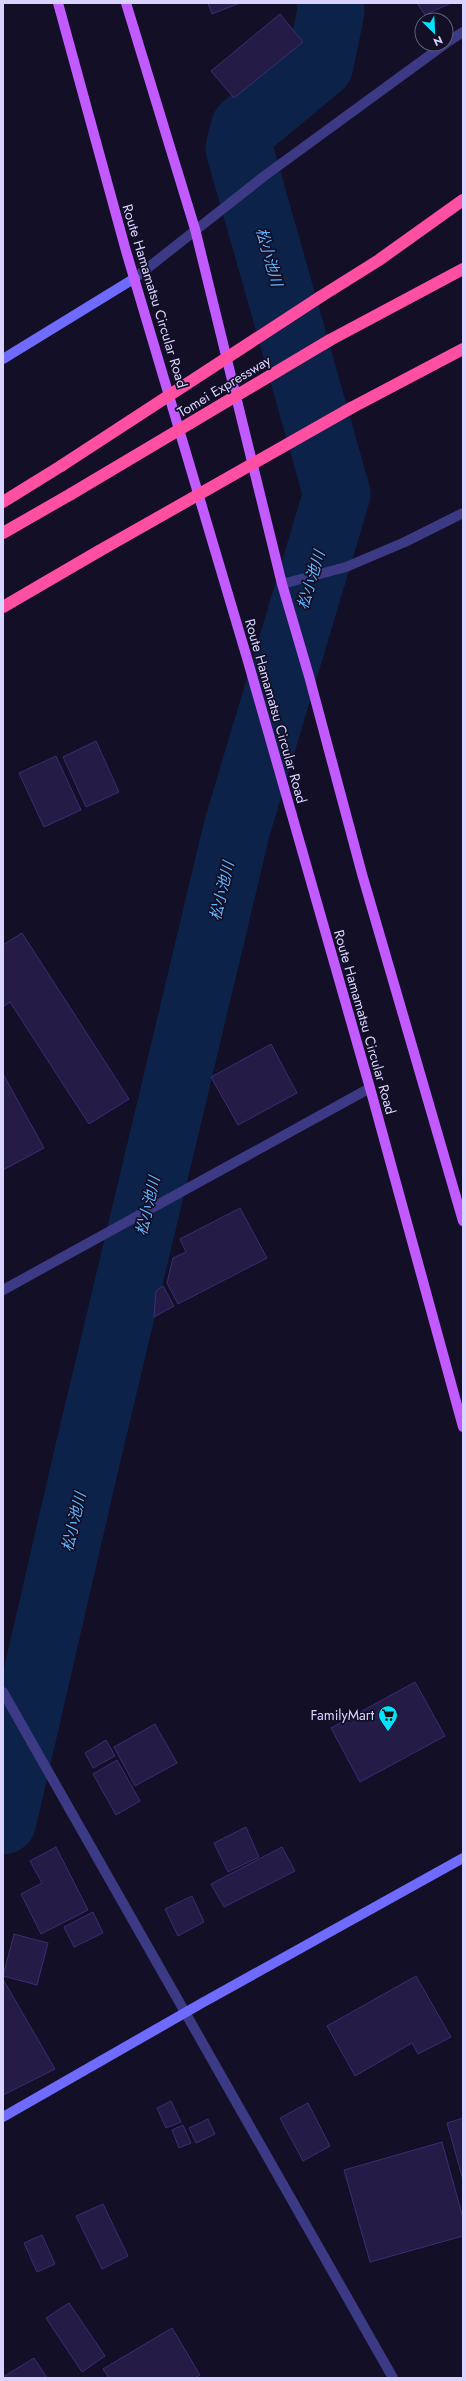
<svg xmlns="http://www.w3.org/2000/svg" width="466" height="2381" font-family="Jost,'Noto Sans JP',sans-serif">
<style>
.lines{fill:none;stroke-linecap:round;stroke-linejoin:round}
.river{stroke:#0c2248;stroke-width:67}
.building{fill:#241b47;stroke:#3b2d73}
.street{stroke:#3d3a85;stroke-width:10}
.secondary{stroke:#6f6bff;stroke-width:10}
.primary{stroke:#c25bff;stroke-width:10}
.highway{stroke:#ff4fa3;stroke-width:12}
.highway-bridge{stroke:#ff4fa3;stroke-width:12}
.labels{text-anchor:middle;stroke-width:3.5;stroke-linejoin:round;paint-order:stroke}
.street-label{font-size:14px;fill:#d9d4ff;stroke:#130f26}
.poi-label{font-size:14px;fill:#d9d4ff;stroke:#130f26;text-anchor:end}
.water-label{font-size:15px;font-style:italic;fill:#62b6ff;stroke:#130f26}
</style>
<rect width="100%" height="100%" fill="#130f26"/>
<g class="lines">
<path class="river" d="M3 1821 87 1457 237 828 337 494 239 148 244 128 320 65 331 11 330 3"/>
</g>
<g class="building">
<path d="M208 3H240L212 14Z"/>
<path d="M417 3H451L425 15Z"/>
<path d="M280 14 303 42 234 98 211 71Z"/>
<path d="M96 741 119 792 86 807 63 757Z"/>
<path d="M56 756 81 810 44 827 19 773Z"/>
<path d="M22 933 129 1099 89 1124 10 1002 3 1007V945Z"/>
<path d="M271 1044 297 1093 238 1125 211 1077Z"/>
<path d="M3 1074 44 1148 3 1170Z"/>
<path d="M240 1208 267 1258 178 1304 167 1283 173 1258 186 1252 180 1239Z"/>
<path d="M163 1286 174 1306 154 1317 156 1291Z"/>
<path d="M415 1682 445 1736 360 1782 331 1728Z"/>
<path d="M155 1724 177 1763 135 1786 114 1747Z"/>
<path d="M106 1740 115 1756 93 1768 85 1753Z"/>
<path d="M117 1760 140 1801 116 1815 93 1774Z"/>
<path d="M246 1827 259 1857 228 1872 214 1843Z"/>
<path d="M56 1847 88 1910 41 1934 21 1894 42 1883 30 1861Z"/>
<path d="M282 1847 295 1871 224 1907 211 1884Z"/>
<path d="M192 1896 204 1922 178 1936 165 1909Z"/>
<path d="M93 1912 103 1933 74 1947 64 1927Z"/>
<path d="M14 1934 48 1943 37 1985 3 1976Z"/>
<path d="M416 1976 451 2037 418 2054 412 2043 355 2076 327 2026Z"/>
<path d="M4 1981 55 2069 3 2095V1984Z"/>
<path d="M171 2101 181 2122 166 2128 157 2108Z"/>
<path d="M308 2103 330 2146 303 2161 280 2118Z"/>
<path d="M463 2118V2180L447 2123Z"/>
<path d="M208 2119 215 2134 196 2143 189 2128Z"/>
<path d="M183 2125 191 2143 179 2148 172 2130Z"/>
<path d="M442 2142 463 2218V2236L370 2262 344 2170Z"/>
<path d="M103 2204 128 2256 102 2269 76 2216Z"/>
<path d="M42 2235 55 2264 37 2272 24 2243Z"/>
<path d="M69 2303 105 2356 82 2372 46 2318Z"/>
<path d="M172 2328 200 2375 195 2378H109L103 2369Z"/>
<path d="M34 2358 47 2378H3V2377Z"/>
</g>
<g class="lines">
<g class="street">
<path d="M446 43 463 32"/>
<path d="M135 278 263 177 445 44"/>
<path d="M282 584 346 567 405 542 463 513"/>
<path d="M3 1290 370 1088"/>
<path d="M3 1692 393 2378"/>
</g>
<g class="secondary">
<path d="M3 359 135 278"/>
<path d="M3 2117 202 2003 463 1858"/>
</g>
<g class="primary">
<path d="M58 3 126 251 247 658 370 1088 463 1427"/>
<path d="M126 3 195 229 282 584 309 676 362 874 463 1221"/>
</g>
<g class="highway">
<path d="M320 297 379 260 463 200"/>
<path d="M330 340 463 269"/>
<path d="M351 408 463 349"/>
<path d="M3 502 61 466"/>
<path d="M3 533 71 494"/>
<path d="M3 607 99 551"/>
</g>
<g class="highway-bridge">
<path d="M61 466 320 297"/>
<path d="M71 494 330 340"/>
<path d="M99 551 351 408"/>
</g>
</g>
<defs>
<symbol id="supermarket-pin" viewBox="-11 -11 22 30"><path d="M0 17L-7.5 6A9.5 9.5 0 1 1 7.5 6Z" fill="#00e5ff" stroke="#130f26"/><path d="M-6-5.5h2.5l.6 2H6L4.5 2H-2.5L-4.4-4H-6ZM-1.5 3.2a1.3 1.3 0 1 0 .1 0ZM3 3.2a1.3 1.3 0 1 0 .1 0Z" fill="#111"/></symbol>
</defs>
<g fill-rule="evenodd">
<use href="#supermarket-pin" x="377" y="1704" width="22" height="30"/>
</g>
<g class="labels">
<g class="street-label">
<text transform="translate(155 296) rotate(73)" y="5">Route Hamamatsu Circular Road</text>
<text transform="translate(224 386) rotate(-31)" y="5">Tomei Expressway</text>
<text transform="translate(276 711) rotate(74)" y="5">Route Hamamatsu Circular Road</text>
<text transform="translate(365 1022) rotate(74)" y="5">Route Hamamatsu Circular Road</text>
</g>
<g class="poi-label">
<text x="374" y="1720">FamilyMart</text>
</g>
<g class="water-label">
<text transform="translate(269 257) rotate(74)" y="5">松小池川</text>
<text transform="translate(311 580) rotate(-73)" y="5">松小池川</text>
<text transform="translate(222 891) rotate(-77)" y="5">松小池川</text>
<text transform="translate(148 1206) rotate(-77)" y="5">松小池川</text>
<text transform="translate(74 1522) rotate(-77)" y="5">松小池川</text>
</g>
</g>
<rect width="466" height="2381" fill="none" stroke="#d9d4ff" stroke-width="8"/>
<g transform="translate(434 32) rotate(156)"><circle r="19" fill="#130f26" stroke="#625e7d"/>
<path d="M0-3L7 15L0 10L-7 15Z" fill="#00e5ff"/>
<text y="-6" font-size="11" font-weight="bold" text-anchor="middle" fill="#d9d4ff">N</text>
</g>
</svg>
